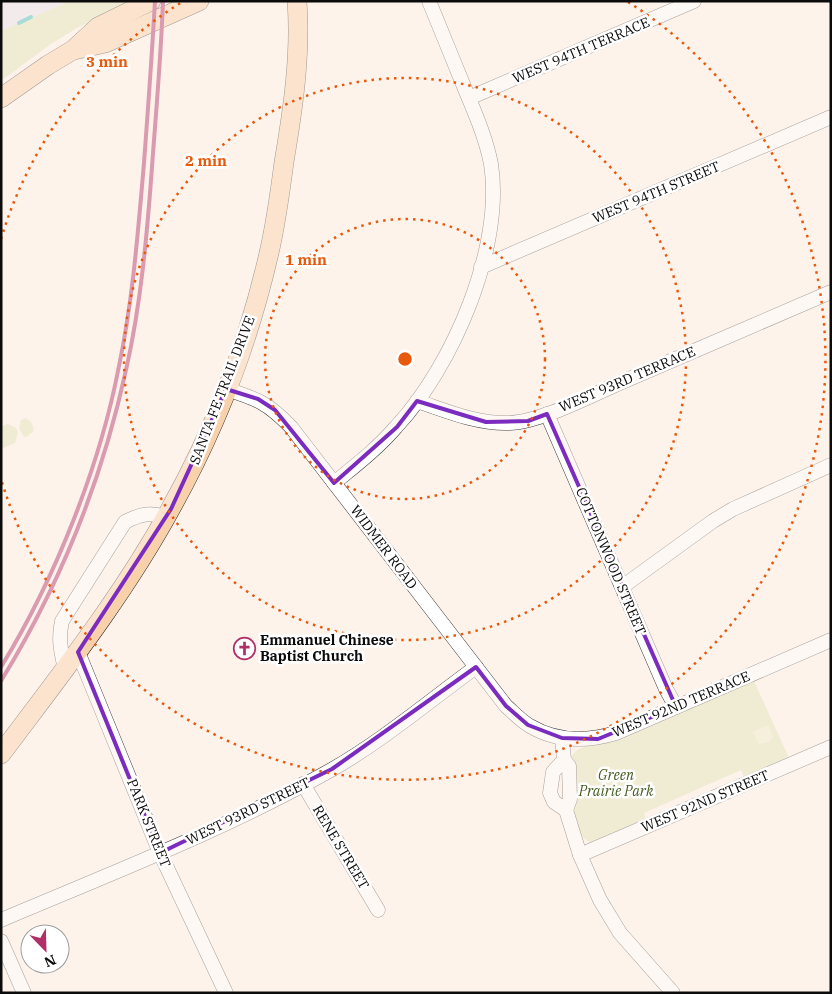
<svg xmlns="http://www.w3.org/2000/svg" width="832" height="994" font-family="'IBM Plex Serif',serif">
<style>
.industrial{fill:#e5e0ea}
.green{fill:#e1e5b8}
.pitch{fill:#edebc9}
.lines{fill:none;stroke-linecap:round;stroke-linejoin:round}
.stream{stroke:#41c2c2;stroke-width:4}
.street-casing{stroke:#3e3e3e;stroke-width:15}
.secondary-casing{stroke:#2d2d2d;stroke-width:20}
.street{stroke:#fff;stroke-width:14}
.secondary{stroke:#f8d1ab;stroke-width:19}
.rail{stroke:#b02f69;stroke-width:4}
.marked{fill:none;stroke:#7b2cbf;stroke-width:4;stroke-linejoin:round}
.ring{fill:none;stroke:#e8590c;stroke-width:2.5;stroke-dasharray:2.5 5}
.labels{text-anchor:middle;stroke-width:5;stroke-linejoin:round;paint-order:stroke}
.street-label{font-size:14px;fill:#0b0b0b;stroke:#fff}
.poi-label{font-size:14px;font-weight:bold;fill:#0b0b0b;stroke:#fff;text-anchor:start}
.park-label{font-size:14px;font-style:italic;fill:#465d21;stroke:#fff}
.centre{fill:#e8590c;stroke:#fff;stroke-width:2.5}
.ring-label{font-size:15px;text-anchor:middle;font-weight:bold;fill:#e8590c;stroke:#fff;stroke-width:5;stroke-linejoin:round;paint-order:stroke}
</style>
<rect width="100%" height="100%" fill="#fdf3eb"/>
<path class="industrial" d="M1 1H106L1 66Z"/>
<g class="green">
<path d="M70 1H132L77 28 51 44 1 81V31Z"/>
<path d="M25 418C32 421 34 425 33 432L26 437H24L19 428 21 420Z"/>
<path d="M8 424 16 428 18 432 15 443 1 449V426Z"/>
<path d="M754 681 790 760 745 779 741 770 644 813 647 821 591 843C567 833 573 777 572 755 582 742 604 745 619 739 665 722 709 700 754 681Z"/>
</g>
<path class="pitch" d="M768 725 773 737 769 742 759 744 753 732Z"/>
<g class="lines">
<path class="stream" d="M19 23 31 17"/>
<defs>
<g id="street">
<path d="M469 98 694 1"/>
<path d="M481 267 831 117"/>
<path d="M226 389C257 399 267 402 291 427L506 706C514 713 521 721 530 726 557 742 586 742 616 733L831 640"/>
<path d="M417 401C447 411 476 424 509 423 541 422 592 395 622 382 692 352 761 322 831 292"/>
<path d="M547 414 666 689 676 707"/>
<path d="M334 483C356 465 378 448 396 427 453 366 504 247 491 164 486 138 475 113 465 89 453 60 441 30 429 1"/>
<path d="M622 587 713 521 733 509 831 465"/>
<path d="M78 652 160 853 226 993"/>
<path d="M65 669C61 652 58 638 62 621L125 522C141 514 149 512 166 517"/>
<path d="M562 738 564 760 569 766 570 799 566 810"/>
<path d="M564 760 553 772 550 793 554 802 566 810 580 855 600 900 620 933 673 993"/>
<path d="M303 784 378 910"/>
<path d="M580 855 831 747"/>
<path d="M1 920C112 873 226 829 331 770 382 741 428 702 476 667"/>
<path d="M1 941 24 993"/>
</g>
<g id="secondary">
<path d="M74 50 105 43 199 1"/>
<path d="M1 98 48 65 73 50 98 27 151 1"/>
<path d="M1 754C61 674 123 596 171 508 215 429 249 341 269 253 276 223 280 193 284 162 293 109 301 55 297 1"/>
</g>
</defs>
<use href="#street" class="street-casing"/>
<use href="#secondary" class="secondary-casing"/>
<use href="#street" class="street"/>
<use href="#secondary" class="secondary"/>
<g class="rail">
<path d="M1 667C55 579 100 466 119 366 133 299 138 231 144 163 148 109 152 55 155 1"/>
<path d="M1 681C60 585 102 480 126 370 141 304 147 235 152 167 156 112 161 57 163 1"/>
</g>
</g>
<path d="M0 0H832V994H0ZM226 389 258 399 275 410 334 483 397 427 417 401 486 422 528 421 547 414 676 707 598 739 562 738 528 725 506 706 476 667 332 769 160 853 78 652 171 509Z" fill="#fdf3eb" fill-opacity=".55" fill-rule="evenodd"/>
<path class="marked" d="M226 389 258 399 275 410 334 483 397 427 417 401 486 422 528 421 547 414 676 707 598 739 562 738 528 725 506 706 476 667 332 769 160 853 78 652 171 509Z"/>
<g class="ring">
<circle cx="405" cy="359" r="140"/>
<circle cx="405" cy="359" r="281"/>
<path d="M1 239A421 421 0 0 1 182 2M628 2A421 421 0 1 1 1 479"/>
</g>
<defs>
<symbol id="church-ring" viewBox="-11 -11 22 22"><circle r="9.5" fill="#fff" stroke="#b02f69" stroke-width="1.5"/><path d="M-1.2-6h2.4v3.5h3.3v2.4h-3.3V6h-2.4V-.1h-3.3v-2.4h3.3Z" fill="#b02f69"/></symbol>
</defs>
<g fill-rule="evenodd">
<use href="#church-ring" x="232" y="636" width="25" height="25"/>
</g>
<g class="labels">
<g class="street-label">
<text transform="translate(581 50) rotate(-23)" y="5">WEST 94TH TERRACE</text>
<text transform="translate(656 192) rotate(-23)" y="5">WEST 94TH STREET</text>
<text transform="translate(627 379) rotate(-23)" y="5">WEST 93RD TERRACE</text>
<text transform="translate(222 390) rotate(-69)" y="5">SANTA FE TRAIL DRIVE</text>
<text transform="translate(384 547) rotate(53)" y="5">WIDMER ROAD</text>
<text transform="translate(611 561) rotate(67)" y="5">COTTONWOOD STREET</text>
<text transform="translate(681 704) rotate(-23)" y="5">WEST 92ND TERRACE</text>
<text transform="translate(705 801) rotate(-23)" y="5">WEST 92ND STREET</text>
<text transform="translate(248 811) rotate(-26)" y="5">WEST 93RD STREET</text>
<text transform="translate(149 823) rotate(68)" y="5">PARK STREET</text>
<text transform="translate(341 847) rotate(59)" y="5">RENE STREET</text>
</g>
<g class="poi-label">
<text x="260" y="645">Emmanuel Chinese<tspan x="260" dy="16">Baptist Church</tspan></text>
</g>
<g class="park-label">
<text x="616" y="780">Green<tspan x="616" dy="16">Prairie Park</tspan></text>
</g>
</g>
<circle cx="405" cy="359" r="8" class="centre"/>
<g class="ring-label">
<text x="107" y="67">3 min</text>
<text x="206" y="166">2 min</text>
<text x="306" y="265">1 min</text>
</g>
<rect width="832" height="994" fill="none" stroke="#0b0b0b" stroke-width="5"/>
<g transform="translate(45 949) rotate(157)"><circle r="24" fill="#ffffff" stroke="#9d9d9d"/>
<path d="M0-4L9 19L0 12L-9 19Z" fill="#b02f69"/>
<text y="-8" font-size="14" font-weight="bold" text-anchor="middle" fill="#0b0b0b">N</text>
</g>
</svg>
